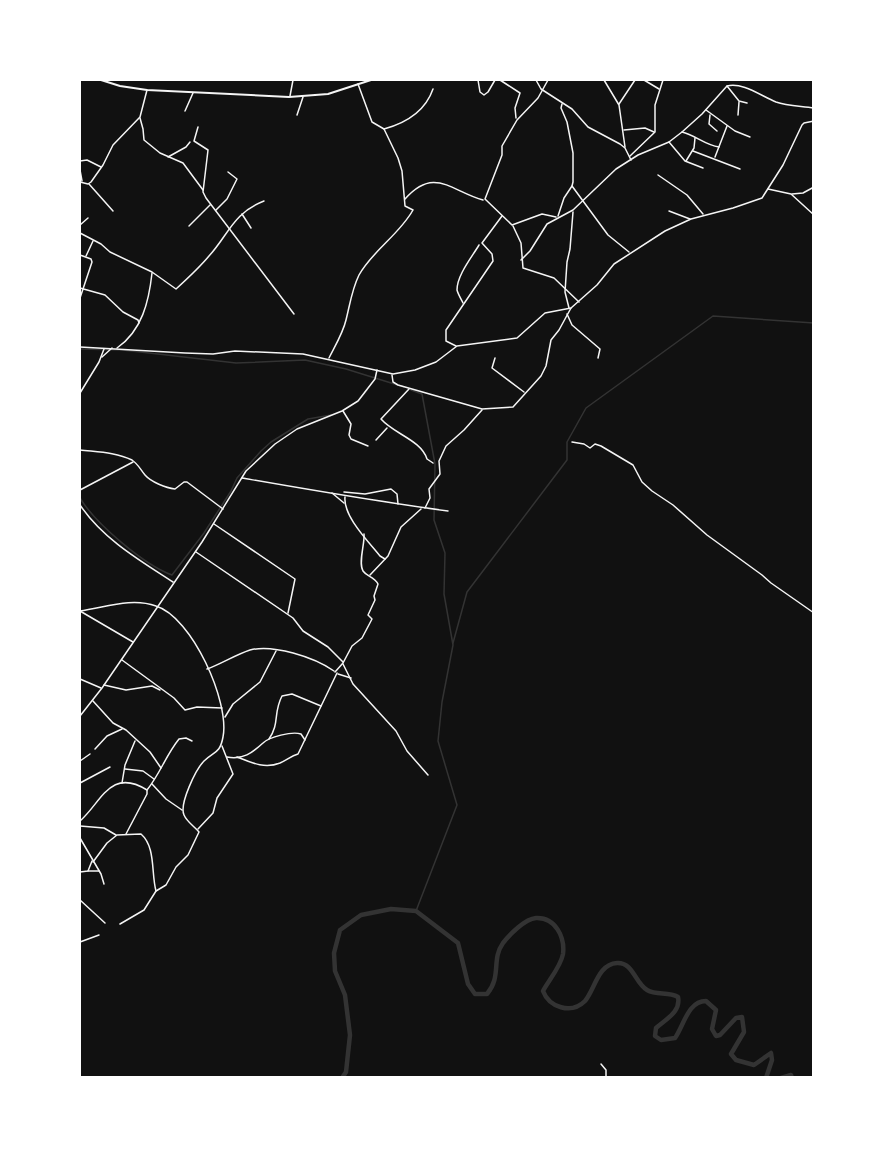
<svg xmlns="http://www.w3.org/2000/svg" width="893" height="1157" font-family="Roboto,sans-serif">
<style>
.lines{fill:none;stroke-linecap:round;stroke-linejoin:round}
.stream{stroke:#333;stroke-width:1.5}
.river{stroke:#333;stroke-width:4.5}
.minor{stroke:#f5f5f5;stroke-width:1.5}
.tertiary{stroke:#f5f5f5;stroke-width:1.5}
.secondary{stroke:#f5f5f5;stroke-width:2}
</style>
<rect width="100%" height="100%" fill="#111"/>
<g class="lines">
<g class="stream">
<path d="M80 349 123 350 236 363 305 360 346 369 404 387"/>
<path d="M411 390 422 394 435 464 434 520 445 553 444 594 453 645 442 702 438 741 457 805 416 911"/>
<path d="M359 400 367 390"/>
<path d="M80 498C95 523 144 565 172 575L204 533 231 491 237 478 261 451 271 442 308 419 331 415"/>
<path d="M453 643 467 592 567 460V442L586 408 713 316 814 323"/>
</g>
<g class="river">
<path d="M342 1078 346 1072 350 1035 345 995 335 971 334 953 340 930 361 915 391 909 416 911 458 943 468 984 475 994H487C502 976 491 960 503 943 510 934 525 919 536 918 556 917 565 938 563 954 561 966 549 980 543 991 549 1007 571 1015 585 1001 595 989 598 964 617 963 633 962 635 983 647 990 657 996 668 991 678 997 681 1012 666 1019 656 1028L655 1036 661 1040 675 1038C684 1025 688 1001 706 1001L716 1010 712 1029 716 1036 720 1035 736 1018 742 1017 744 1032 731 1054 736 1060 754 1065 771 1053 772 1060 766 1078"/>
<path d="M781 1078 791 1075 792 1078"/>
</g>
<g class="minor">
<path d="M478 80 480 92 484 95 488 92 495 80"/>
<path d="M500 80 520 93 515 108 516 118"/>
<path d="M536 80 541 89 572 109 588 127 620 144 625 148 631 160"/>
<path d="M548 80 538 98 517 120 502 146V155L485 199 512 225 542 214 556 217"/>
<path d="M604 80 619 105 625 147"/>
<path d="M644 80 659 89"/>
<path d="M358 84 372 122 384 129C406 123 425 112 433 89"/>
<path d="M727 86 739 101 747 103"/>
<path d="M290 96 293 80"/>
<path d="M619 104 635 80"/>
<path d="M706 110 735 131 750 137"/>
<path d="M185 111 193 93"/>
<path d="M297 115 303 97"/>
<path d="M710 115 709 124 717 131"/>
<path d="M738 115 739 102"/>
<path d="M140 118 143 129 144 140 160 153 183 163 203 190"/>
<path d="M198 127 194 141 208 150 203 192 206 198 294 314"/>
<path d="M624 130 645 128 654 132"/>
<path d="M682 132C695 135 705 145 719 147"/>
<path d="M669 142 685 161 703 168"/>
<path d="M693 151 740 169"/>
<path d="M630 156 655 132V105L663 80"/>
<path d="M168 157 186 147 190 142"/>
<path d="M715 157 727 126"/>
<path d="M80 161 87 160 101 167"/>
<path d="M686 161 694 148 695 138"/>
<path d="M80 170 82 181"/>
<path d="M658 175 687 195 703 214"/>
<path d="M80 182 88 184 91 182 103 165 113 145 140 117 147 90"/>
<path d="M89 184 113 211"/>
<path d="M572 186 608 235 629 252"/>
<path d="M768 189 791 194 814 215"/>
<path d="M792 194 803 193 814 187"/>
<path d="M405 199C434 166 451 191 483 200"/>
<path d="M216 210 227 199 237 179 228 172"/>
<path d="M669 211 690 219"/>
<path d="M242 214 251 228"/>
<path d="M558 216 564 198 572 186 573 182V153L567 122 561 108 562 104"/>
<path d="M80 225 88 218"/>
<path d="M189 226 210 205"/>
<path d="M513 226 521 243 523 268 554 278 579 302"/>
<path d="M80 233 101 244 110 252 152 272 176 289C187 279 199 268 209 256 229 234 233 213 264 201"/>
<path d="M80 255 91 259 92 262 80 298"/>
<path d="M86 256 93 241"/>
<path d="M521 260 530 251 547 224 573 210 616 169 638 155 669 142 682 132 702 114 727 86C743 82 761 96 776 102 787 106 801 106 814 108"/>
<path d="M80 288 105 295 123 312 138 320 139 323"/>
<path d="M463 303C461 299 458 294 457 290 457 275 472 257 479 245"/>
<path d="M569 308 565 292 567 262 570 249 573 212"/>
<path d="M567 314 572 325 600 349 598 358"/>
<path d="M456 346 446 341V330L493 261 492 254 482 243 502 216"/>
<path d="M117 348C142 331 149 301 152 273"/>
<path d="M102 357 112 348"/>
<path d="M329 358C335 346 343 333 346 320 350 304 352 289 359 275 373 250 399 235 413 210L405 206 402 171 398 158 384 129"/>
<path d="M495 358 492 368 524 392"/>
<path d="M392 375 393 382 398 385 482 409 513 407 541 376 546 366 551 340 559 330 571 308"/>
<path d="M409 389 381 419C394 434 421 440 427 459L433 463"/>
<path d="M80 393 99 362 104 349"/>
<path d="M343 411 351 424 349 435 351 439 368 446"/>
<path d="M376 440 387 428"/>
<path d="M572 442 584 444 590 448 595 444 601 446 633 465 642 482 652 491 673 505 707 535 762 575 771 583 814 613"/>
<path d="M80 450C97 452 116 452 132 460 138 464 140 469 145 475 151 482 166 488 175 489L184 482H187L223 509"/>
<path d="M242 478C311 490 379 502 448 511"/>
<path d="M80 490 133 462"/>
<path d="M344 492 365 494 391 489 397 494 398 504"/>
<path d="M332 493 344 503"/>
<path d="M345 497C343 516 368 541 380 556L385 559"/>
<path d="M80 505C103 539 139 560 173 582"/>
<path d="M425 508 430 498 429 489 440 474 439 461 446 446 464 430 482 410"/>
<path d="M214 524 295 579 288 613"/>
<path d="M196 552 293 618 303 631 328 647 343 662"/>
<path d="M370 575 388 556 401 527 421 509"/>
<path d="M80 611C104 608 131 597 156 606 192 617 230 702 223 737 220 754 214 751 204 761 196 769 179 804 184 815 187 822 194 826 199 832L188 855 176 867 166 885 156 891 144 910 120 924"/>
<path d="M80 611 133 642"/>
<path d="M122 660 174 698 185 710 197 707 222 708"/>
<path d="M343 664 353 684 396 731 407 751 428 775"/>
<path d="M207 669C221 664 235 655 250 650 273 644 314 657 334 671"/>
<path d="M335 672 343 663 352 646 362 638 372 619 368 615 375 600 374 596 378 584C374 576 367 577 363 571 358 562 365 544 364 534"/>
<path d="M338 674 351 678"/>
<path d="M80 679 101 688"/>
<path d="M104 685 126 690 152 686 160 690"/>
<path d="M93 701 113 723 126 730 150 752 161 768"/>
<path d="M80 716 102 688 202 542 246 471 275 444 297 429 342 411 358 401 375 379 377 370"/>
<path d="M225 717 233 704 260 682 276 651"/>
<path d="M269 739C280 723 273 713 282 696L292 694 321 706"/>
<path d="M95 749 107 736 122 729"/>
<path d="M227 757C243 760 252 753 263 743 269 737 292 731 301 734L305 740"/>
<path d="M237 757C252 763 265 769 280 763 287 760 291 756 298 754L337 673"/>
<path d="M80 761 90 754"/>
<path d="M125 769 143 771 154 779"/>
<path d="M80 783 110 767"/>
<path d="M122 783 125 765 135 741"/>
<path d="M152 784 166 799 182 810"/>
<path d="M147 790C160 774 166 755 179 739L186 738 192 741"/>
<path d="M80 821C101 803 110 767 147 790V794L126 834"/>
<path d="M80 826 104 828 116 835"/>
<path d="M198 829 213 813 217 798 233 774 222 746"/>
<path d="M80 838 101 874 104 884"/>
<path d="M93 862 107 843 117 835 141 834C156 847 151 873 156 891"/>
<path d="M88 871H99"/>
<path d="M80 872 88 871 92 861"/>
<path d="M80 900 105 923"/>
<path d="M80 942 99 935"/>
<path d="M601 1064 606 1070V1078"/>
</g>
<path class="tertiary" d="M80 347 185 353 213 354 235 351 303 354 393 374 415 370 436 362 457 346 517 338 545 313 571 308 597 285 614 264 665 231 691 219 733 208 762 198 783 165 802 125 804 123 814 121"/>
<path class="secondary" d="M101 80 120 86 147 90 289 97 328 94 371 80"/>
</g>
<rect width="893" height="1157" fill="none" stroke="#ffffff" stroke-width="162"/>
</svg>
